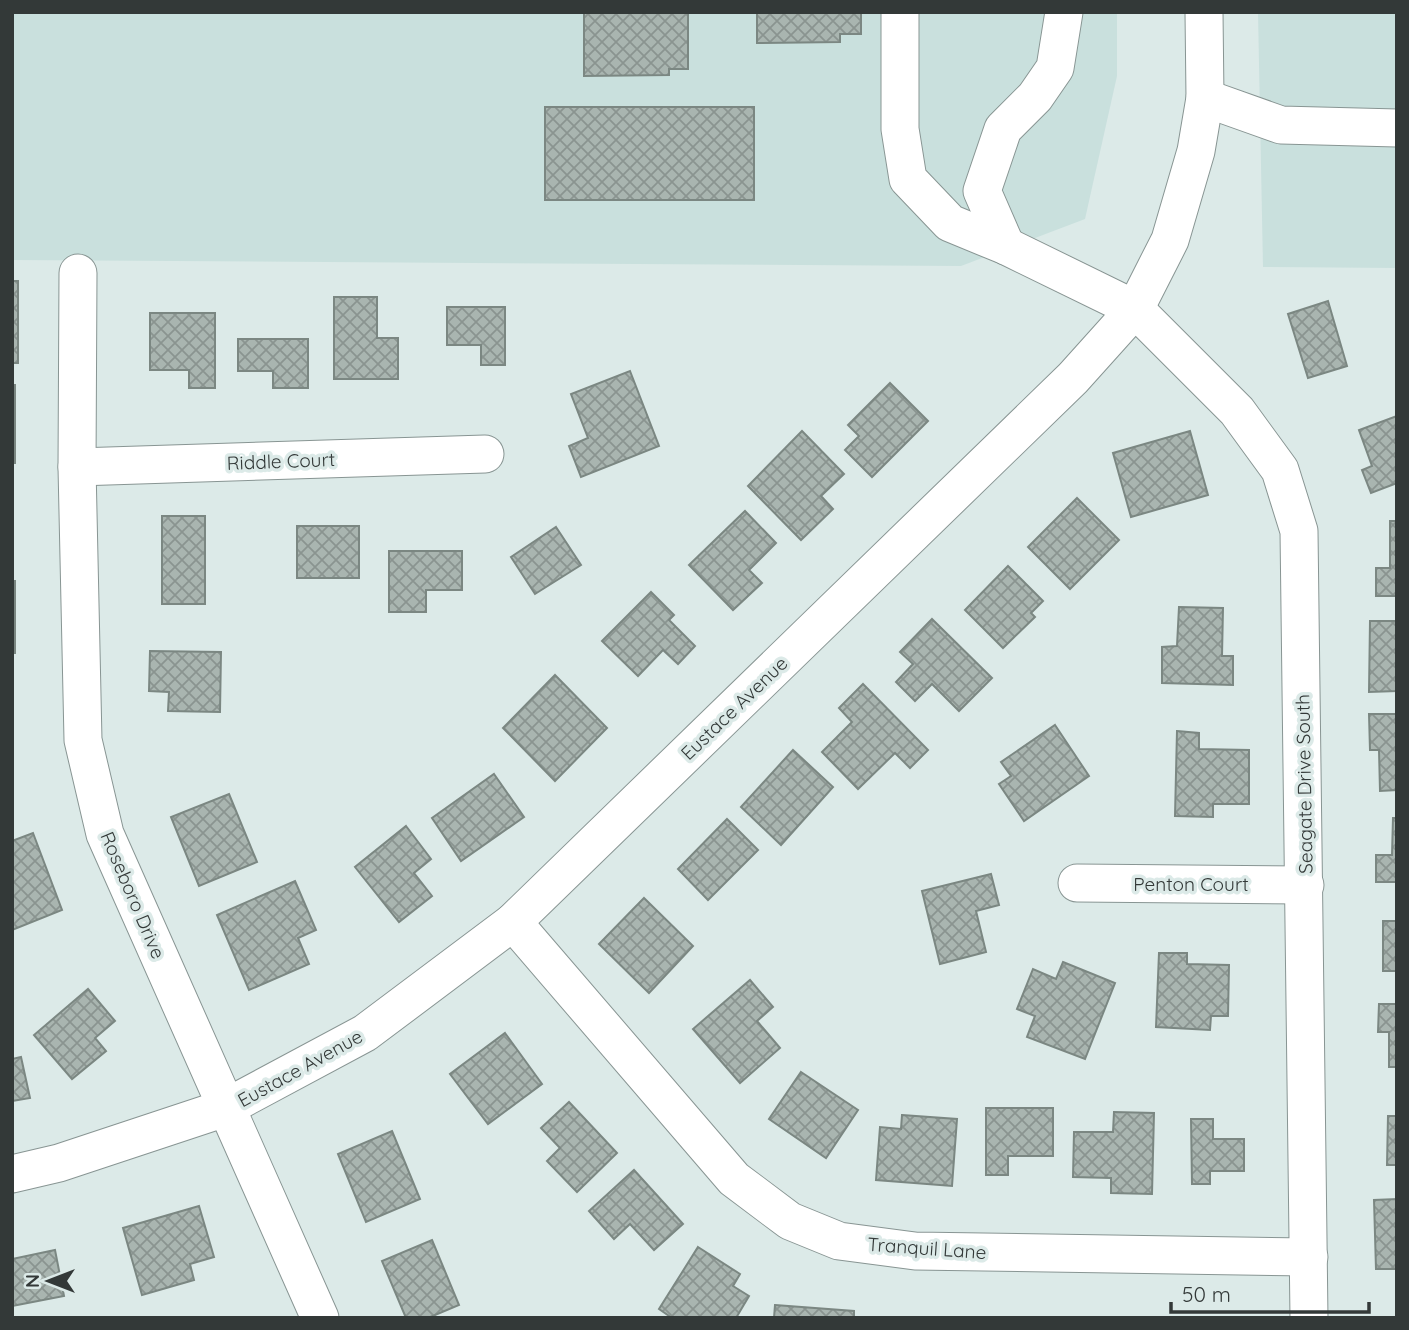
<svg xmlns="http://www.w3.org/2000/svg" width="1409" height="1330" font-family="Quicksand,sans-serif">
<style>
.built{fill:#c9e0dd}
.building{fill:url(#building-cross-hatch);stroke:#7b8782;stroke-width:2}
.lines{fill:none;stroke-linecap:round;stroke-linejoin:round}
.minor-casing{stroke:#889593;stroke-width:39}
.minor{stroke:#fff;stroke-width:37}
.labels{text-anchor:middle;stroke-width:7;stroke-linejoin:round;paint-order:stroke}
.street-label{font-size:19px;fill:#333938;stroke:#dceae8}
</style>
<defs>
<pattern id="building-cross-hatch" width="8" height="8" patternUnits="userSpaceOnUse" patternTransform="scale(1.75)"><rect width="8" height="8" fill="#a9b5b0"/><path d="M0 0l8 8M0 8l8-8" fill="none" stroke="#8a9490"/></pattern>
</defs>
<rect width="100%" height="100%" fill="#dceae8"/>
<g class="built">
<path d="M12 12H1117V76L1085 219 961 266 12 260Z"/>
<path d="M1258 12H1397V268L1263 267Z"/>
</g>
<g class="building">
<path d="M584 12H688V69H669V75L584 76Z"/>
<path d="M757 12H861V34H840V42L757 43Z"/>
<rect x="545" y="107" width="209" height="93"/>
<rect x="12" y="281" width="6" height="82"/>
<path d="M334 297H377V338H398V379H334Z"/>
<path d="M1328 301 1347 366 1308 378 1288 314Z"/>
<path d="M447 307H505V365H481V345H447Z"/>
<path d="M150 313H215V388H189V370H150Z"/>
<path d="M238 339H308V388H273V371H238Z"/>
<path d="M630 371 659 446 581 477 569 446 588 438 571 394Z"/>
<path d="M890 383 928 421 872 477 845 450 859 436 848 425Z"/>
<rect x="12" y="385" width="3" height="78"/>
<path d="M1397 416V483L1371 493 1362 470 1372 466 1359 430Z"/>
<path d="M802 431 844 474 821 496 833 509 801 540 748 486Z"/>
<path d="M1190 431 1208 495 1131 517 1113 453Z"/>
<rect x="12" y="481" width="1" height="77"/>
<path d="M1077 498 1119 540 1070 589 1028 547Z"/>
<path d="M745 511 776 543 749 570 762 583 733 610 689 565Z"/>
<rect x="162" y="516" width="43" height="88"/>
<path d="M1390 521H1397V596H1376V568H1390Z"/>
<rect x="297" y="526" width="62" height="52"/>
<path d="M556 527 581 565 535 594 511 557Z"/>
<path d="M389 551H462V590H426V612H389Z"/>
<path d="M1008 566 1043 601 1031 613 1035 617 1003 648 965 610Z"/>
<rect x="12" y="581" width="3" height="72"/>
<path d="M651 592 674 615 669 620 695 646 678 664 663 650 638 676 602 641Z"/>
<path d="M1179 607 1223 608 1222 656H1233V685L1162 683V647L1177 646Z"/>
<path d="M932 619 992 678 959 711 932 684 915 701 896 682 913 664 900 652Z"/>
<path d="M1370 621H1397V691L1369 692Z"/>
<path d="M150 651 221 652 220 712 168 711 169 692 149 691Z"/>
<path d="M555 675 607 728 555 781 503 728Z"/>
<path d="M863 684 928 750 910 768 895 753 858 789 822 752 852 722 839 708Z"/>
<path d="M1369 714H1397V790L1380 791 1379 750H1370Z"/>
<path d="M1055 725 1089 776 1024 821 999 784 1011 776 1001 762Z"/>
<path d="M1177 731 1199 733V749L1249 750V804H1213V817L1175 816Z"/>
<path d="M793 750 833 787 781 845 741 807Z"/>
<path d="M494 774 524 817 461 861 432 818Z"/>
<path d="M229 794 257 862 199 886 171 817Z"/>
<path d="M1393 818H1397V882H1376V855H1392Z"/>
<path d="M727 819 758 850 708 900 678 869Z"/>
<path d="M406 826 431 859 414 873 432 896 399 922 355 867Z"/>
<path d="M33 833 62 910 12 930V841Z"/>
<path d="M991 874 999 905 976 911 986 952 940 964 922 891Z"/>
<path d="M295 881 316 930 298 938 309 964 249 990 217 915Z"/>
<path d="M644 898 693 946 649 993 599 944Z"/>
<rect x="1383" y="921" width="14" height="50"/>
<path d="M1159 953H1187V964L1229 965 1228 1016H1211L1210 1030 1156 1027Z"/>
<path d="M1063 962 1115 983 1085 1059 1027 1037 1035 1016 1017 1009 1033 969 1056 979Z"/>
<path d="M750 980 773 1007 757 1021 780 1048 740 1083 693 1029Z"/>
<path d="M88 989 115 1021 95 1038 106 1051 72 1079 34 1035Z"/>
<path d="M1379 1004H1397V1067H1389V1032H1378Z"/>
<path d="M505 1033 542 1084 488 1124 450 1074Z"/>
<path d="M21 1057 30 1098 12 1101V1059Z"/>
<path d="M801 1072 858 1110 826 1158 769 1119Z"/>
<path d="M569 1102 617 1153 577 1192 547 1161 560 1148 541 1128Z"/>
<path d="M986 1108H1053V1156H1008V1175H986Z"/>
<path d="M1114 1112 1154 1113 1152 1194 1111 1193V1178L1073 1177 1074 1132H1113Z"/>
<path d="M902 1115 957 1119 952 1186 876 1180 880 1127 901 1129Z"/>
<path d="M1388 1116H1397V1165H1387Z"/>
<path d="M1191 1119H1213V1139H1244V1171H1210V1184H1192Z"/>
<path d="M392 1131 420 1199 366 1222 338 1154Z"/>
<path d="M634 1170 683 1224 654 1250 630 1224 614 1239 589 1211Z"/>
<path d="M1397 1199V1269H1376L1374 1200Z"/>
<path d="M199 1206 214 1257 190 1264 194 1280 142 1295 123 1228Z"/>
<path d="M432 1240 459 1305 428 1318H406L382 1261Z"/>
<path d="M698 1247 740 1274 733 1286 749 1296 736 1318H672L659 1309Z"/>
<path d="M55 1250 64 1296 12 1306V1259Z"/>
<path d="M775 1305 854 1311V1318H774Z"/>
</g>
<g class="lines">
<defs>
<g id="minor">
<path d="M900 12V129L908 179 950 223 1006 246 1135 309 1237 411 1280 470 1299 531 1309 1318"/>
<path d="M1205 98 1281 125 1397 128"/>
<path d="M1006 246 982 191 1003 129 1035 97 1055 68 1064 12"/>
<path d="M78 273 77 467 83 740 105 834 320 1318"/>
<path d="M77 467 485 454"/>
<path d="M1077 883 1305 885"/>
<path d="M513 922 734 1179 790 1221 839 1241 915 1251 1309 1257"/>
<path d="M12 1174 59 1163 225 1108 365 1033 513 922 1073 378 1135 309 1170 240 1196 151 1205 98 1204 12"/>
</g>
</defs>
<use href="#minor" class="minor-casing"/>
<use href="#minor" class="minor"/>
</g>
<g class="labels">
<g class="street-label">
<text transform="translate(281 461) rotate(-2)" y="7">Riddle Court</text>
<text transform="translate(734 708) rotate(-44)" y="7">Eustace Avenue</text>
<text transform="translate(1304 784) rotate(-91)" y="7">Seagate Drive South</text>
<text x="1191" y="891">Penton Court</text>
<text transform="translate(133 895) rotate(67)" y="7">Roseboro Drive</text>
<text transform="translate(300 1068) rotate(-29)" y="7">Eustace Avenue</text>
<text transform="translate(927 1248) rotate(4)" y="7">Tranquil Lane</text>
</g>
</g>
<rect width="1409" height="1330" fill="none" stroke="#333938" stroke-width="28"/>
<g transform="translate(49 1281) rotate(270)" stroke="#dceae8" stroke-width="5" paint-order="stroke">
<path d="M0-5L12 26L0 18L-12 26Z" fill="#333938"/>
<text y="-10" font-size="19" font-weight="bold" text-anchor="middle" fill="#333938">N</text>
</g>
<path d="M1171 1302v10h198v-10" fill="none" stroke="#333938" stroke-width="3.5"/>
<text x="1182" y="1302" font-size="21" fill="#333938" stroke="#dceae8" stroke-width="5" paint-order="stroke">50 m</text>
</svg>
